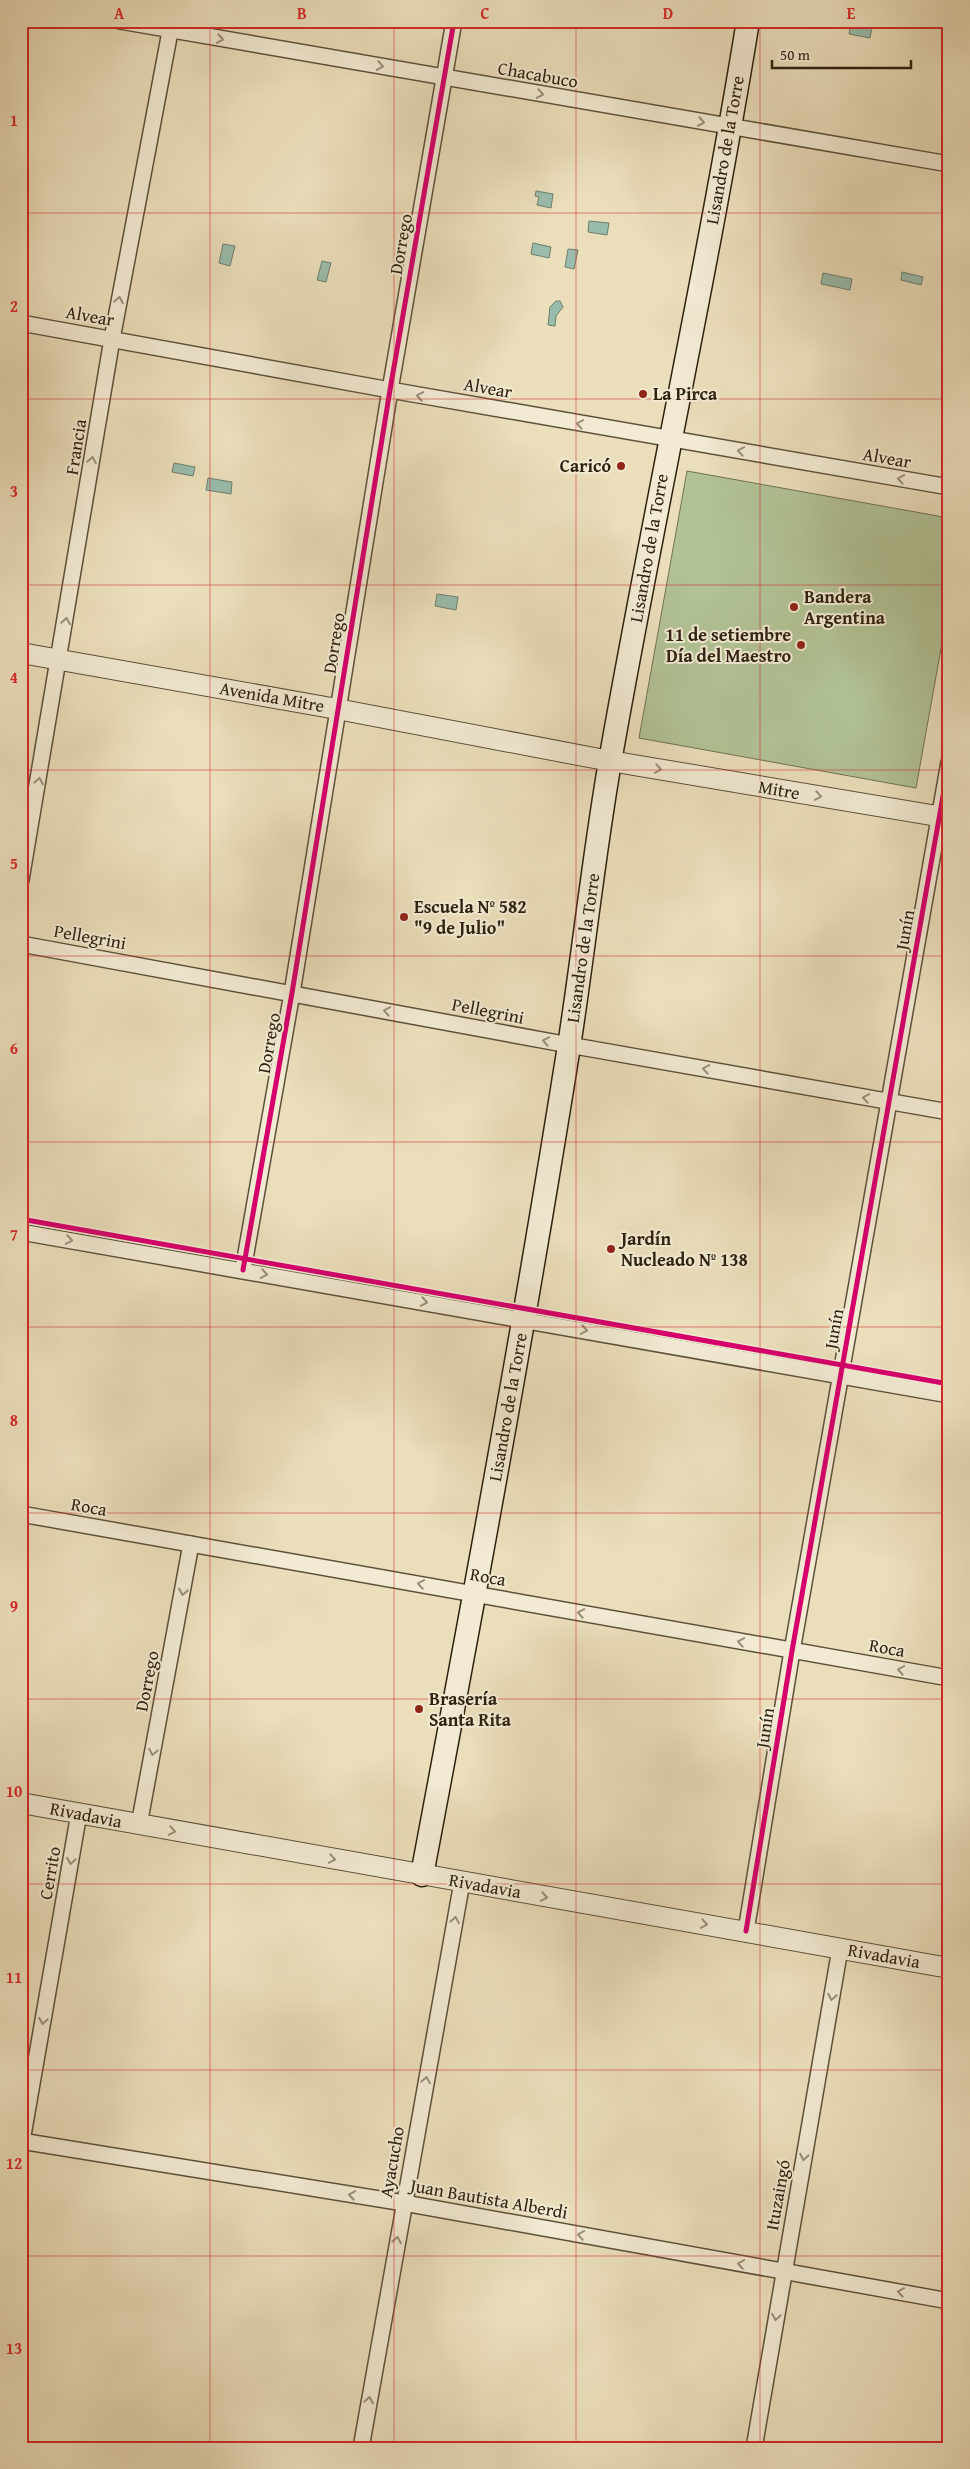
<svg xmlns="http://www.w3.org/2000/svg" width="970" height="2469" font-family="'Gentium Book Plus',serif">
<style>
.green{fill:#b1c295;stroke:#707252}
.water{fill:#99bcac;stroke:#6e7e6d}
.lines{fill:none;stroke-linecap:round;stroke-linejoin:round}
.minor-casing{stroke:#5d503a;stroke-width:18}
.tertiary-casing{stroke:#5d503a;stroke-width:22}
.secondary-casing{stroke:#2e210f;stroke-width:25}
.minor{stroke:#f2ead3;stroke-width:15}
.tertiary{stroke:#f2ead3;stroke-width:20}
.secondary{stroke:#f2ead3;stroke-width:22}
.cycleway-casing{stroke:#f2ead3;stroke-width:8}
.cycleway{stroke:#d6006c;stroke-width:5}
.oneway{stroke:#9a907b}
.grid{fill:none;stroke:#d62828;stroke-width:1;stroke-opacity:0.55}
.poi-dot{fill:#8f2418;stroke:#f2ead3;stroke-width:2}
.labels{text-anchor:middle;stroke-width:4;stroke-linejoin:round;paint-order:stroke}
.street-label{font-size:18px;fill:#2e210f;stroke:#f2ead3}
.poi-label{font-size:18px;font-weight:bold;fill:#2e210f;stroke:#f2ead3;text-anchor:start}
.neatline{fill:none;stroke:#d62828;stroke-width:2}
.grid-label{font-size:16px;text-anchor:middle;font-weight:bold;fill:#d62828}
</style>
<rect width="100%" height="100%" fill="#ebdebb"/>
<filter id="stains"><feTurbulence type="fractalNoise" baseFrequency=".004" numOctaves="4"/><feColorMatrix values="0 0 0 0 .2 0 0 0 0 .09 0 0 0 0 .02 0 0 0 .5 -.17"/></filter>
<radialGradient id="worn" r=".72"><stop offset=".6" stop-color="#630" stop-opacity="0"/><stop offset="1" stop-color="#630" stop-opacity=".3"/></radialGradient>
<path class="green" d="M687 471 949 518V604L916 788 639 738Z"/>
<g class="water">
<path d="M851 23 872 27 870 38 849 34Z"/>
<path d="M536 191 553 194 551 208 537 205 539 197 535 196Z"/>
<path d="M589 221 609 223 607 235 588 232Z"/>
<path d="M533 243 551 247 549 258 531 254Z"/>
<path d="M223 244 235 246 230 266 219 263Z"/>
<path d="M568 249 578 250 574 269 565 267Z"/>
<path d="M322 261 331 263 326 282 317 280Z"/>
<path d="M902 272 923 277 921 285 901 280Z"/>
<path d="M823 273 852 279 850 290 821 284Z"/>
<path d="M556 301H560L563 307 556 316 555 326 548 325 550 307Z"/>
<path d="M174 463 195 467 193 476 172 472Z"/>
<path d="M208 478 232 482 231 494 206 490Z"/>
<path d="M437 594 458 597 456 610 435 606Z"/>
</g>
<g class="lines">
<defs>
<g id="minor">
<path d="M120 21 949 164"/>
<path d="M21 323 390 390 949 487"/>
<path d="M21 880 112 339 172 21"/>
<path d="M21 944 569 1045 949 1112"/>
<path d="M21 1232 949 1395"/>
<path d="M243 1270 292 993 390 390 454 21"/>
<path d="M21 1514 949 1678"/>
<path d="M139 1825 191 1544"/>
<path d="M746 1931 792 1651 949 762"/>
<path d="M21 2141 404 2203 949 2301"/>
<path d="M21 2147 79 1813"/>
<path d="M361 2448 462 1882"/>
<path d="M754 2448 840 1949"/>
</g>
<g id="tertiary">
<path d="M21 653 337 709 610 761 949 818"/>
<path d="M21 1803 949 1968"/>
</g>
<path id="secondary" d="M422 1875C474 1599 525 1323 569 1046 584 950 594 852 611 756 654 511 708 267 748 21"/>
</defs>
<use href="#minor" class="minor-casing"/>
<use href="#tertiary" class="tertiary-casing"/>
<use href="#secondary" class="secondary-casing"/>
<use href="#minor" class="minor"/>
<use href="#tertiary" class="tertiary"/>
<use href="#secondary" class="secondary"/>
<defs>
<g id="cycleway">
<path d="M21 1219 949 1384"/>
<path d="M243 1270 292 993 390 390 454 21"/>
<path d="M746 1931 792 1651 949 762"/>
</g>
</defs>
<use href="#cycleway" class="cycleway-casing"/>
<use href="#cycleway" class="cycleway"/>
</g>
<defs><path id="oneway-chevron" d="M-2-3.5L2.5 0L-2 3.5" fill="none" stroke-width="1.6" stroke-linecap="round" stroke-linejoin="round" transform="scale(1.25)"/></defs>
<g class="oneway">
<use href="#oneway-chevron" transform="translate(220 39) rotate(10)"/>
<use href="#oneway-chevron" transform="translate(380 66) rotate(10)"/>
<use href="#oneway-chevron" transform="translate(540 94) rotate(10)"/>
<use href="#oneway-chevron" transform="translate(701 122) rotate(10)"/>
<use href="#oneway-chevron" transform="translate(119 300) rotate(-79)"/>
<use href="#oneway-chevron" transform="translate(420 396) rotate(-170)"/>
<use href="#oneway-chevron" transform="translate(580 424) rotate(-170)"/>
<use href="#oneway-chevron" transform="translate(741 451) rotate(-170)"/>
<use href="#oneway-chevron" transform="translate(92 460) rotate(-81)"/>
<use href="#oneway-chevron" transform="translate(901 479) rotate(-170)"/>
<use href="#oneway-chevron" transform="translate(66 621) rotate(-81)"/>
<use href="#oneway-chevron" transform="translate(658 769) rotate(10)"/>
<use href="#oneway-chevron" transform="translate(39 781) rotate(-80)"/>
<use href="#oneway-chevron" transform="translate(818 796) rotate(10)"/>
<use href="#oneway-chevron" transform="translate(387 1011) rotate(-169)"/>
<use href="#oneway-chevron" transform="translate(546 1041) rotate(-169)"/>
<use href="#oneway-chevron" transform="translate(706 1069) rotate(-170)"/>
<use href="#oneway-chevron" transform="translate(866 1098) rotate(-170)"/>
<use href="#oneway-chevron" transform="translate(69 1240) rotate(10)"/>
<use href="#oneway-chevron" transform="translate(264 1274) rotate(10)"/>
<use href="#oneway-chevron" transform="translate(424 1302) rotate(10)"/>
<use href="#oneway-chevron" transform="translate(584 1330) rotate(10)"/>
<use href="#oneway-chevron" transform="translate(421 1584) rotate(-170)"/>
<use href="#oneway-chevron" transform="translate(183 1592) rotate(101)"/>
<use href="#oneway-chevron" transform="translate(581 1613) rotate(-170)"/>
<use href="#oneway-chevron" transform="translate(741 1642) rotate(-170)"/>
<use href="#oneway-chevron" transform="translate(901 1670) rotate(-170)"/>
<use href="#oneway-chevron" transform="translate(153 1752) rotate(101)"/>
<use href="#oneway-chevron" transform="translate(172 1831) rotate(10)"/>
<use href="#oneway-chevron" transform="translate(332 1859) rotate(10)"/>
<use href="#oneway-chevron" transform="translate(71 1861) rotate(100)"/>
<use href="#oneway-chevron" transform="translate(544 1897) rotate(10)"/>
<use href="#oneway-chevron" transform="translate(455 1920) rotate(-80)"/>
<use href="#oneway-chevron" transform="translate(704 1924) rotate(10)"/>
<use href="#oneway-chevron" transform="translate(832 1997) rotate(100)"/>
<use href="#oneway-chevron" transform="translate(43 2021) rotate(100)"/>
<use href="#oneway-chevron" transform="translate(426 2080) rotate(-80)"/>
<use href="#oneway-chevron" transform="translate(804 2157) rotate(100)"/>
<use href="#oneway-chevron" transform="translate(352 2195) rotate(-171)"/>
<use href="#oneway-chevron" transform="translate(581 2235) rotate(-170)"/>
<use href="#oneway-chevron" transform="translate(397 2240) rotate(-80)"/>
<use href="#oneway-chevron" transform="translate(741 2264) rotate(-170)"/>
<use href="#oneway-chevron" transform="translate(901 2292) rotate(-170)"/>
<use href="#oneway-chevron" transform="translate(776 2317) rotate(99)"/>
<use href="#oneway-chevron" transform="translate(369 2400) rotate(-80)"/>
</g>
<path class="grid" d="M210 21V2448M394 21V2448M576 21V2448M760 21V2448M21 213H949M21 399H949M21 585H949M21 770H949M21 956H949M21 1142H949M21 1327H949M21 1513H949M21 1699H949M21 1884H949M21 2070H949M21 2256H949"/>
<g class="poi-dot">
<circle cx="643" cy="394" r="5"/>
<circle cx="621" cy="466" r="5"/>
<circle cx="794" cy="607" r="5"/>
<circle cx="801" cy="645" r="5"/>
<circle cx="404" cy="917" r="5"/>
<circle cx="611" cy="1249" r="5"/>
<circle cx="419" cy="1709" r="5"/>
</g>
<g class="labels">
<g class="street-label">
<text transform="translate(538 75) rotate(10)" y="6">Chacabuco</text>
<text transform="translate(725 150) rotate(-80)" y="6">Lisandro de la Torre</text>
<text transform="translate(401 244) rotate(-80)" y="6">Dorrego</text>
<text transform="translate(90 316) rotate(10)" y="6">Alvear</text>
<text transform="translate(488 388) rotate(10)" y="6">Alvear</text>
<text transform="translate(76 447) rotate(-81)" y="6">Francia</text>
<text transform="translate(887 458) rotate(10)" y="6">Alvear</text>
<text transform="translate(649 548) rotate(-80)" y="6">Lisandro de la Torre</text>
<text transform="translate(334 643) rotate(-81)" y="6">Dorrego</text>
<text transform="translate(272 697) rotate(10)" y="6">Avenida Mitre</text>
<text transform="translate(779 790) rotate(10)" y="6">Mitre</text>
<text transform="translate(905 930) rotate(-80)" y="6">Junín</text>
<text transform="translate(90 937) rotate(10)" y="6">Pellegrini</text>
<text transform="translate(583 948) rotate(-82)" y="6">Lisandro de la Torre</text>
<text transform="translate(488 1011) rotate(11)" y="6">Pellegrini</text>
<text transform="translate(269 1043) rotate(-80)" y="6">Dorrego</text>
<text transform="translate(834 1329) rotate(-80)" y="6">Junín</text>
<text transform="translate(508 1407) rotate(-80)" y="6">Lisandro de la Torre</text>
<text transform="translate(89 1507) rotate(10)" y="6">Roca</text>
<text transform="translate(488 1577) rotate(10)" y="6">Roca</text>
<text transform="translate(887 1648) rotate(10)" y="6">Roca</text>
<text transform="translate(147 1681) rotate(-79)" y="6">Dorrego</text>
<text transform="translate(765 1728) rotate(-81)" y="6">Junín</text>
<text transform="translate(86 1815) rotate(11)" y="6">Rivadavia</text>
<text transform="translate(50 1873) rotate(-80)" y="6">Cerrito</text>
<text transform="translate(485 1886) rotate(10)" y="6">Rivadavia</text>
<text transform="translate(884 1956) rotate(10)" y="6">Rivadavia</text>
<text transform="translate(392 2162) rotate(-80)" y="6">Ayacucho</text>
<text transform="translate(778 2195) rotate(-80)" y="6">Ituzaingó</text>
<text transform="translate(489 2199) rotate(10)" y="6">Juan Bautista Alberdi</text>
</g>
<g class="poi-label">
<text x="653" y="400">La Pirca</text>
<text x="611" y="472" text-anchor="end">Caricó</text>
<text x="804" y="603">Bandera<tspan x="804" dy="21">Argentina</tspan></text>
<text x="791" y="641" text-anchor="end">11 de setiembre<tspan x="791" dy="21">Día del Maestro</tspan></text>
<text x="414" y="913">Escuela Nº 582<tspan x="414" dy="21">"9 de Julio"</tspan></text>
<text x="621" y="1245">Jardín<tspan x="621" dy="21">Nucleado Nº 138</tspan></text>
<text x="429" y="1705">Brasería<tspan x="429" dy="21">Santa Rita</tspan></text>
</g>
</g>
<rect width="970" height="2469" fill="none" stroke="#ebdebb" stroke-width="55"/>
<path d="M772 60v8h139v-8" fill="none" stroke="#2e210f" stroke-width="2.5"/>
<text x="780" y="60" font-size="15" fill="#2e210f" stroke="#f2ead3" stroke-width="4" paint-order="stroke">50 m</text>
<rect x="28" y="28" width="914" height="2414" class="neatline"/>
<g class="grid-label">
<text x="119" y="19">A</text>
<text x="302" y="19">B</text>
<text x="485" y="19">C</text>
<text x="668" y="19">D</text>
<text x="851" y="19">E</text>
<text x="14" y="126">1</text>
<text x="14" y="312">2</text>
<text x="14" y="497">3</text>
<text x="14" y="683">4</text>
<text x="14" y="869">5</text>
<text x="14" y="1054">6</text>
<text x="14" y="1240">7</text>
<text x="14" y="1426">8</text>
<text x="14" y="1612">9</text>
<text x="14" y="1797">10</text>
<text x="14" y="1983">11</text>
<text x="14" y="2169">12</text>
<text x="14" y="2354">13</text>
</g>
<rect width="100%" height="100%" filter="url(#stains)"/>
<rect width="100%" height="100%" fill="url(#worn)"/>
</svg>
